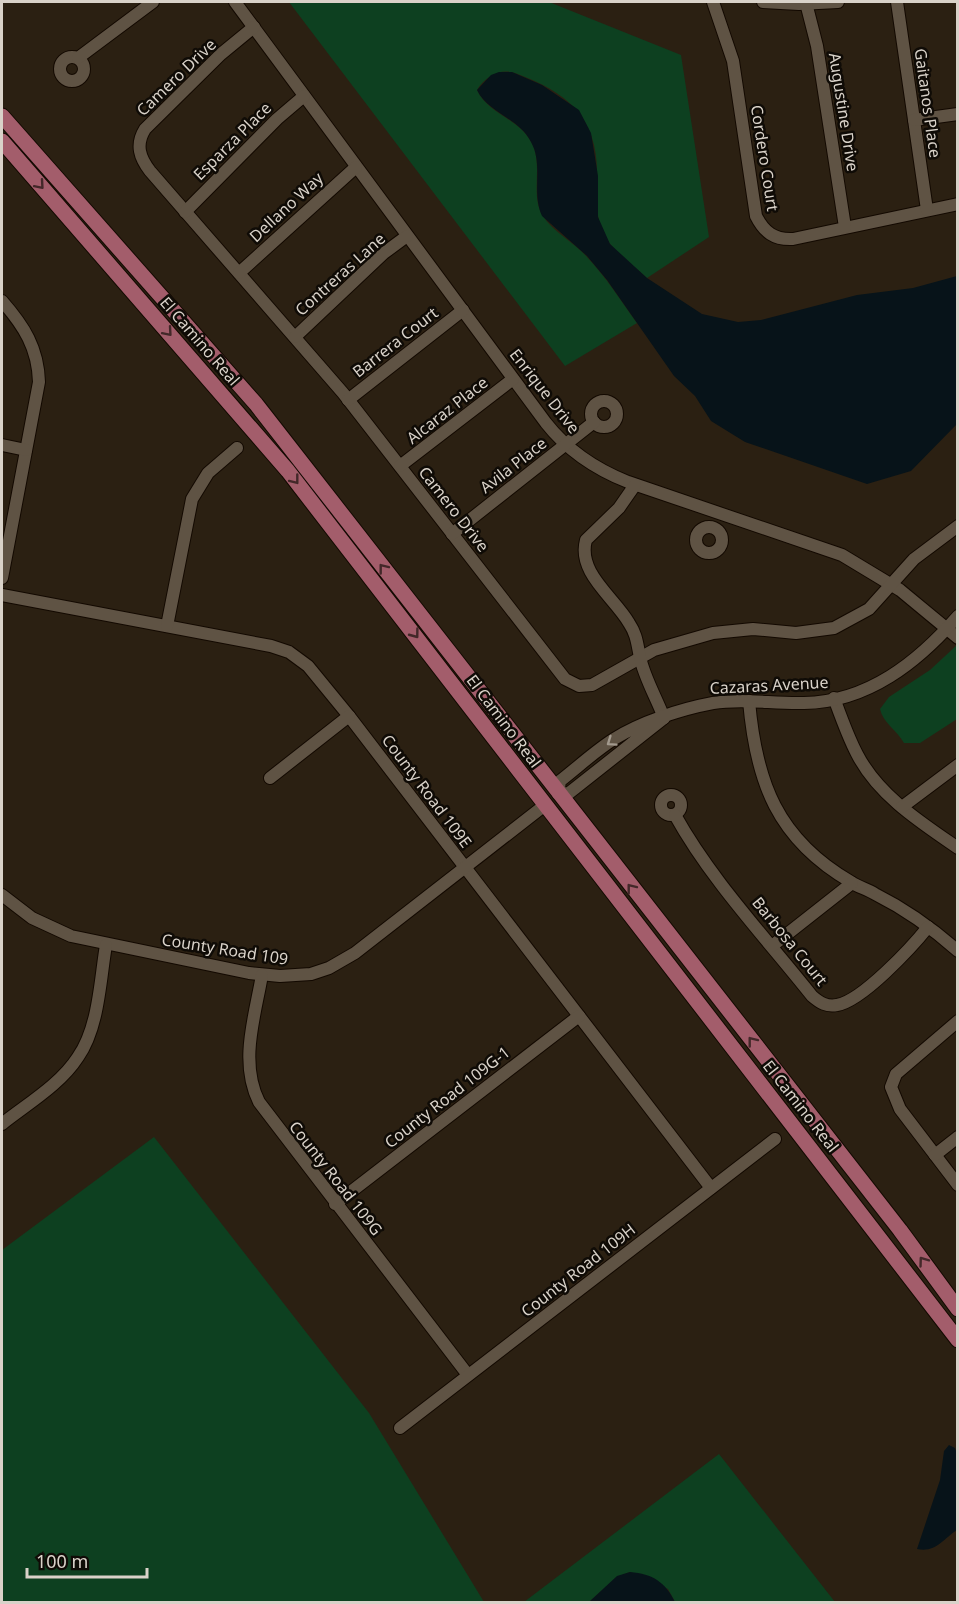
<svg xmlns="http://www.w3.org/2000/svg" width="959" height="1604" font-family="'Noto Sans',sans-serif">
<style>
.green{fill:#0d4020}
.water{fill:#071319}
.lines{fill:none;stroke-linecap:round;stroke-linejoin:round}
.minor-casing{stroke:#130901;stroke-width:14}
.major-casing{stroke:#130901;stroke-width:17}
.minor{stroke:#5f5344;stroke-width:12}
.major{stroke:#a35d6b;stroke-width:15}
.oneway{stroke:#432829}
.oneway2{stroke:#a2998d}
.labels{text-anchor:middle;stroke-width:5;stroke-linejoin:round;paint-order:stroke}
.street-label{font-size:16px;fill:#d9d2c9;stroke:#0f0b06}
</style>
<rect width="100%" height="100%" fill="#2b2012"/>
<g class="green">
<path d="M289 2H549L681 55 709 237 647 278C632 264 612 252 603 232 595 215 597 197 597 179 599 118 569 93 515 73 500 68 485 77 477 90 487 113 517 118 530 140 545 163 529 194 543 216 553 232 575 243 587 257 606 277 621 301 637 323L565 366Z"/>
<path d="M957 645V719L920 743H904C897 730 883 723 880 709L889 697 930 670Z"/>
<path d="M154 1137 369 1413 484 1602H2V1250Z"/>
<path d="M719 1454 835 1602H675L668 1589 630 1572 617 1577 589 1602H524Z"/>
</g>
<g class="water">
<path d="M499 72H512L542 85 579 110 591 133 598 176V217L610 244 647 278 702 314 738 322 761 320 857 295 913 288 957 276V424L911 471 867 484 745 442 711 421 695 396 674 376 607 280 587 256 542 216C531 192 544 165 531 142 519 118 488 113 477 90L491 75Z"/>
<path d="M949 1445 955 1448 957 1454V1530C943 1539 936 1553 917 1549L940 1480 944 1451Z"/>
<path d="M630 1572C653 1574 665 1582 675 1602H589L617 1576Z"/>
</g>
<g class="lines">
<defs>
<g id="minor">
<path d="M235 2 546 423C568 451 595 469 628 482L842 555 900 590 958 638"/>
<path d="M713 2 733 61 756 216C764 232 774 240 793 239L958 204"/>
<path d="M763 2 799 4 838 2"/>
<path d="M897 2 927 210"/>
<path d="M806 3 817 46 845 227"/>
<path d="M254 27 221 54 145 129C135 145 140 158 150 171L343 393 565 679 579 686 592 685 654 650 713 633 753 629 796 633 834 628 869 609 914 559 958 526"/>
<circle cx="72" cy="69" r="12"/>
<path d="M78 58 153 2"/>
<path d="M914 120 958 114"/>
<path d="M185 212 277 119 304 96"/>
<path d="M239 273 356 167"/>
<path d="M2 301C24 326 38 348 39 382L2 578"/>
<path d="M295 337 384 253 407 236"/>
<path d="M348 400 463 310"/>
<circle cx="604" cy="414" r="13"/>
<path d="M2 445 26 450"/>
<path d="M400 466 513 379"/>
<path d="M635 485 619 508 586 540C577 573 614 597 629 623 637 635 637 644 640 657 644 677 657 699 664 718"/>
<circle cx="709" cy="540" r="13"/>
<path d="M452 534 594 422"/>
<path d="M2 595 271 646 289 652 308 666 349 716 711 1188"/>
<path d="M167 626 192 499 208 473 237 448"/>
<path d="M834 698C841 717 848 737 857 754 878 795 920 822 958 848"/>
<path d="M749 701C756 782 777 839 851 882 858 887 867 889 875 894 905 909 933 929 958 951"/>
<path d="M664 718 569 793 558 794 560 781C578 767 595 751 614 739 641 722 681 709 713 703 743 698 773 704 804 703 868 702 918 662 958 616"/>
<path d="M270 778 349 716"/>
<circle cx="671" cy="805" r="10"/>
<path d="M902 807 958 765"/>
<path d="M675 815C711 880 766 938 812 996 820 1003 827 1007 837 1005 862 1001 912 947 928 927"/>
<path d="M2 895 32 918 71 936 249 973 280 976 311 974 329 968 355 953 545 805"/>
<path d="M772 946 852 883"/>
<path d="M262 975C255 1016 239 1062 259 1102L468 1375"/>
<path d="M958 1021 896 1074 891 1087 900 1109 958 1185"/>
<path d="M2 1124C27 1104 60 1085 78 1057 99 1027 100 980 106 945"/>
<path d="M935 1155 958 1137"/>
<path d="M335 1204 579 1016"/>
<path d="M400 1428 775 1139"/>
</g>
<g id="major">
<path d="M2 116 256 404 900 1230 958 1309"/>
<path d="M2 141 288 471 958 1340"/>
</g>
</defs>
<use href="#minor" class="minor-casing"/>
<use href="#major" class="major-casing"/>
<use href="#minor" class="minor"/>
<use href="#major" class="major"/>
</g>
<defs><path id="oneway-chevron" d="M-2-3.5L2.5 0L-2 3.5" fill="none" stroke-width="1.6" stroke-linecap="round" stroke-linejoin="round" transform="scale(1.5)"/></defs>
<g class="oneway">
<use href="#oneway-chevron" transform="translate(40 185) rotate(49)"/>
<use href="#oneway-chevron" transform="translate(168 332) rotate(49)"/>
<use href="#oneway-chevron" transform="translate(295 480) rotate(52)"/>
<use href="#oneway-chevron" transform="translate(383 568) rotate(-128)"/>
<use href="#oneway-chevron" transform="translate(415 634) rotate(53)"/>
<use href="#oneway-chevron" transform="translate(631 888) rotate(-128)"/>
<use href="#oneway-chevron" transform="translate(752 1041) rotate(-128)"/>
<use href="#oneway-chevron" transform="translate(923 1261) rotate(-126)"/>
</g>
<use class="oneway2" href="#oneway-chevron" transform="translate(611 742) rotate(145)"/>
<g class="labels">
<g class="street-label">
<text transform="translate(176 77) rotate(-44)" y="6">Camero Drive</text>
<text transform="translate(928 103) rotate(82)" y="6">Gaitanos Place</text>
<text transform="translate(844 112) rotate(81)" y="6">Augustine Drive</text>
<text transform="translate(232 141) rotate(-45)" y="6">Esparza Place</text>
<text transform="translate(765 158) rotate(81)" y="6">Cordero Court</text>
<text transform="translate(286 207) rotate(-43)" y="6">Dellano Way</text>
<text transform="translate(340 274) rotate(-42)" y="6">Contreras Lane</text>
<text transform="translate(200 341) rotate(49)" y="6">El Camino Real</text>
<text transform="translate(395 342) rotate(-38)" y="6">Barrera Court</text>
<text transform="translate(545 391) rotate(52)" y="6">Enrique Drive</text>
<text transform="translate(447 410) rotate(-38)" y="6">Alcaraz Place</text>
<text transform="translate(513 465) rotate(-38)" y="6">Avila Place</text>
<text transform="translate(454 509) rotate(52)" y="6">Camero Drive</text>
<text transform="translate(769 685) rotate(-3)" y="6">Cazaras Avenue</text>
<text transform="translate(504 721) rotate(53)" y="6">El Camino Real</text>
<text transform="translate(427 791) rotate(53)" y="6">County Road 109E</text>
<text transform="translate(790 941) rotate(51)" y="6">Barbosa Court</text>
<text transform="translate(225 949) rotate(9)" y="6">County Road 109</text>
<text transform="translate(447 1097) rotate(-38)" y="6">County Road 109G-1</text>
<text transform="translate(801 1106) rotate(52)" y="6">El Camino Real</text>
<text transform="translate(336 1178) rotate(52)" y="6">County Road 109G</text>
<text transform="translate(578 1270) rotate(-38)" y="6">County Road 109H</text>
</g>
</g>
<rect width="959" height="1604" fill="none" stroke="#d9d2c9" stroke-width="6"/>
<path d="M27 1568v9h120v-9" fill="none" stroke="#d9d2c9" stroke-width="3"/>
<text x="36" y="1568" font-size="18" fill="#d9d2c9" stroke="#0f0b06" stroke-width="4.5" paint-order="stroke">100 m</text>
</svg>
